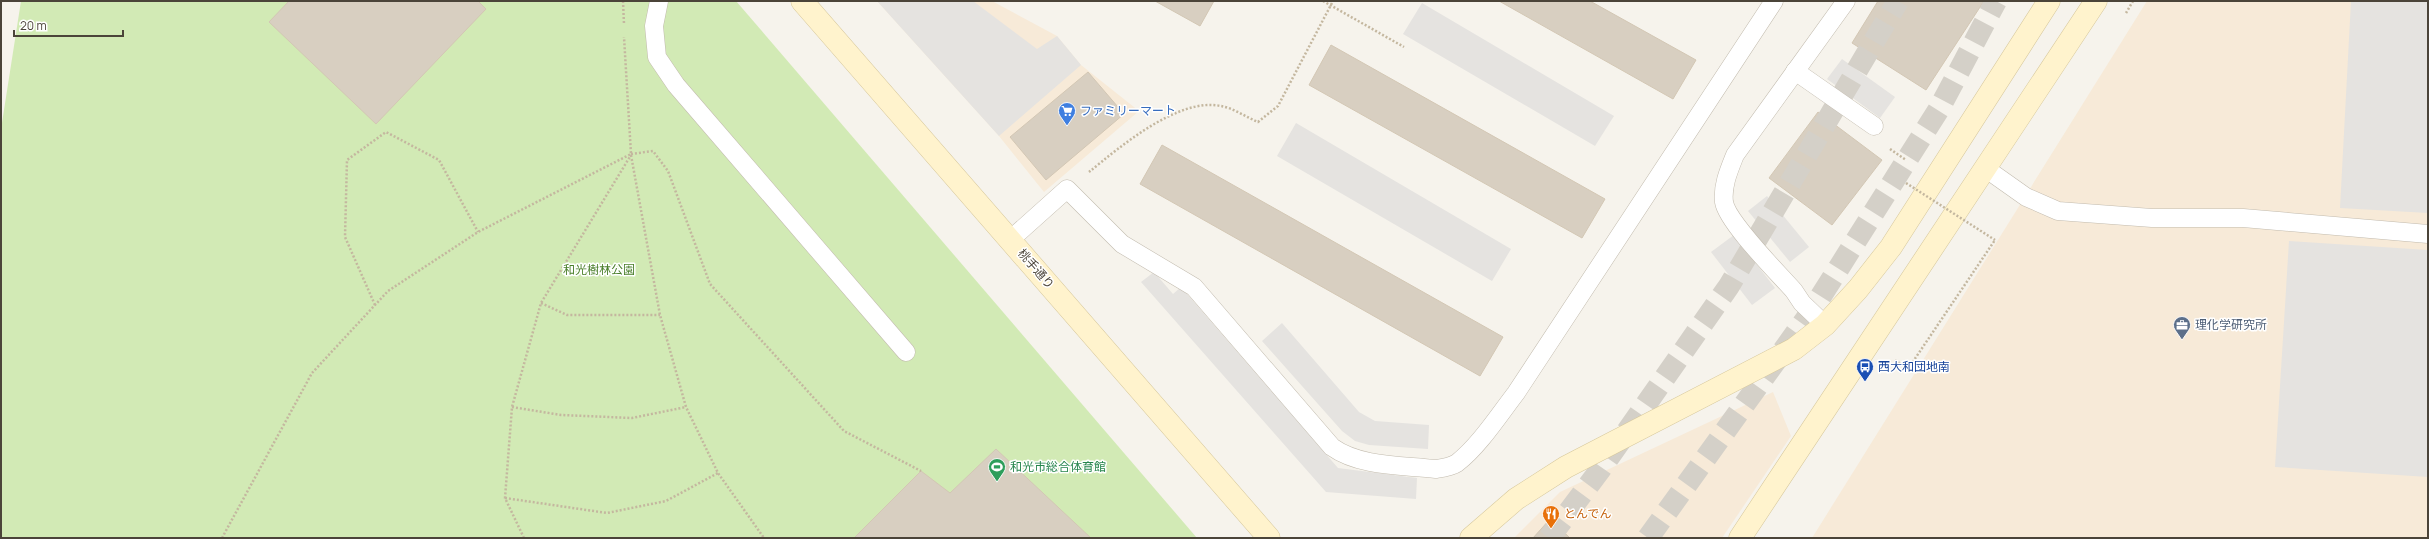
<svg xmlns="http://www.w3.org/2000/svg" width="2429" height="539" font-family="Manrope,'Noto Sans JP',sans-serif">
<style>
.commercial{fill:#f7ead8}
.green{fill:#d2eab5}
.parking{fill:#e5e3e0}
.building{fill:#d8cfc1;stroke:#d3c7b4}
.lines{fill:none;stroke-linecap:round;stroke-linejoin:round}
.highway-tunnel{stroke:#d4d0c8;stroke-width:22;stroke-dasharray:22 11;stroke-linecap:butt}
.lane-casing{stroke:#c2bbae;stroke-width:19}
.secondary-casing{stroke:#d6c79b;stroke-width:23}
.path{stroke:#c4b79f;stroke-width:2.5;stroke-dasharray:2 2;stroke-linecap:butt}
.lane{stroke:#fff;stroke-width:18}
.secondary{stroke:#fff3cd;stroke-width:22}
.path-bridge{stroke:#c4b79f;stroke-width:2.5;stroke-dasharray:2 2;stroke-linecap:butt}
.labels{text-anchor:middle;stroke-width:3;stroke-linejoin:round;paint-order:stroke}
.shop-label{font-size:12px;fill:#366cbe;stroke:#fff;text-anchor:start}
.street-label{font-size:12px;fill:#4b4439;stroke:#fff}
.park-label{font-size:12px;fill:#4a7f2a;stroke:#fff}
.service-label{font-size:12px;fill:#4e5e75;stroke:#fff;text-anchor:start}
.transit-label{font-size:12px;fill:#164399;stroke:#fff;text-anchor:start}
.leisure-label{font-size:12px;fill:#27864d;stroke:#fff;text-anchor:start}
.food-label{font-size:12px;fill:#c56008;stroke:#fff;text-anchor:start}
</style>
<rect width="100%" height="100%" fill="#f6f3ec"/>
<g class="commercial">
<path d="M877 1H992L1057 36 1081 65 1139 111 1044 192 999 136Z"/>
<path d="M2147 1H2428V538H1812Z"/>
<path d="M1773 392 1791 436 1722 538H1514L1560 492Z"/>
</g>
<path class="green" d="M21 1H736L1197 538H1V129Z"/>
<g class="parking">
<path d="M877 1H973L1037 49 1057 36 1081 65 999 136Z"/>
<path d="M2351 1H2428V213L2340 208Z"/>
<path d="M1422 3 1614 116 1595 146 1403 34Z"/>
<path d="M1842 59 1895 97 1880 118 1827 79Z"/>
<path d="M1296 123 1511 249 1492 281 1277 156Z"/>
<path d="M1767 196 1809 247 1790 262 1748 211Z"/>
<path d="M1734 235 1775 288 1752 305 1711 252Z"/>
<path d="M2289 241 2428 250V477L2275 467Z"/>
<path d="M1154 272 1173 294 1181 287 1338 468 1417 478 1416 499 1326 492 1141 282Z"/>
<path d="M1282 323 1359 412 1375 421 1429 425 1428 449 1369 445 1355 441 1342 431 1262 341Z"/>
</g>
<g class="building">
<path d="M289 1H478L486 9 376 124 269 22Z"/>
<path d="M1155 1H1214L1200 26Z"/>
<path d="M1499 1H1590L1696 60 1673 99Z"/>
<path d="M1878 1H1984L1926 90 1852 43Z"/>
<path d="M1331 45 1605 199 1582 238 1309 85Z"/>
<path d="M1088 72 1124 114 1046 180 1010 137Z"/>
<path d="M1818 112 1882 160 1832 225 1769 178Z"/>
<path d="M1162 145 1503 337 1480 376 1140 184Z"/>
<path d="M996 449 1091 538H854L921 471 950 493Z"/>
<path d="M1550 519 1570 538H1533Z"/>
</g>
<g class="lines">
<g class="highway-tunnel">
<path d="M1549 538 1600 470 1729 286 1898 1"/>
<path d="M1648 538 1811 312 1939 109 1996 1"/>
</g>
<defs>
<g id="lane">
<path d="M659 1 654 26 657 57 676 85 906 352"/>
<path d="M1795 71 1874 126"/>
<path d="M1985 168 2026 197 2058 211 2152 218H2243L2428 234"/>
<path d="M1010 240 1067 189 1122 244 1194 287 1332 447C1360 467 1402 465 1436 469 1443 468 1451 467 1457 463 1479 446 1499 415 1516 393L1774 1"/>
<path d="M1825 325 1802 303 1794 291C1779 274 1727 222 1724 202 1722 186 1729 170 1735 155L1846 1"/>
</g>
<g id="secondary">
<path d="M802 1 1269 538"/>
<path d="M1471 538 1516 499 1566 467 1794 349 1825 325 1858 289 1891 247 2049 1"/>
<path d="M1740 538 2096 1"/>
</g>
</defs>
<use href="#lane" class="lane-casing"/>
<use href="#secondary" class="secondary-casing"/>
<g class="path">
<path d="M623 1 624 24"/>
<path d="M1323 1 1404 47"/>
<path d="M2126 13 2133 1"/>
<path d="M1890 149 1906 160"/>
<path d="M631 154 653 151 668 171 710 284 844 431 921 471"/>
<path d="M631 155 660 315 686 407 718 473 764 538"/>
<path d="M1089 172C1120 147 1178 97 1221 106 1233 108 1246 117 1258 122L1278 106 1333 1"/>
<path d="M541 303 567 315H660"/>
<path d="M375 305 345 237 347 160 386 132 439 160 478 232"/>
<path d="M1895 360 1908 369 1995 240"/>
<path d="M512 407 561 415 632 418 686 407"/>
<path d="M505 498 607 513 666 501 718 473"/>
<path d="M222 538 312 373 388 291 478 232 631 154 624 37"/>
<path d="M524 538 505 498 512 407 541 303 631 155"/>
</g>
<use href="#lane" class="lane"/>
<use href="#secondary" class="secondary"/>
<path class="path-bridge" d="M1906 183 1995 240"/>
</g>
<defs>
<symbol id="supermarket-pin" viewBox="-11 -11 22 30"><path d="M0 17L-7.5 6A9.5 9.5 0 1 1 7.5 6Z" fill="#3f7fe0" stroke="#fff"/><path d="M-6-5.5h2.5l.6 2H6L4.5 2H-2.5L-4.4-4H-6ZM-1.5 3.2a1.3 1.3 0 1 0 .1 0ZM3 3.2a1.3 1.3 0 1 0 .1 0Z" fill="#fff"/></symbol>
<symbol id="office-pin" viewBox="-11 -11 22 30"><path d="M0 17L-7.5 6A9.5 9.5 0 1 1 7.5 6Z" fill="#5c6f8a" stroke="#fff"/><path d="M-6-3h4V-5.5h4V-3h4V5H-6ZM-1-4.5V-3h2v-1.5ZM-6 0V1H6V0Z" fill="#fff"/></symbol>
<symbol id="bus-pin" viewBox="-11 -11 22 30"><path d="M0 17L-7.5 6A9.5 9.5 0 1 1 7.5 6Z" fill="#1a4fb4" stroke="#fff"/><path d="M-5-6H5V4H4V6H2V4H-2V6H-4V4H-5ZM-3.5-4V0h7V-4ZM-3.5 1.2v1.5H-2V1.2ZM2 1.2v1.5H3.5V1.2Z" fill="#fff"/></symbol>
<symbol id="stadium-pin" viewBox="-11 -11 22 30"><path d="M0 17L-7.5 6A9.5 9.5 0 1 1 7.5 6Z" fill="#2e9e5b" stroke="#fff"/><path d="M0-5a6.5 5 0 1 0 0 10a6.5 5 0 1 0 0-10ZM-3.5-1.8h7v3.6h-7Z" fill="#fff"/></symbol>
<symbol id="restaurant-pin" viewBox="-11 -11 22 30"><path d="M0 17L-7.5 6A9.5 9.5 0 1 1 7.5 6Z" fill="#e8710a" stroke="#fff"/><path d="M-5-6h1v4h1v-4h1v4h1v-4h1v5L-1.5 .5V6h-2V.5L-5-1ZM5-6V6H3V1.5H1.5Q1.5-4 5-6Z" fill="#fff"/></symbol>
</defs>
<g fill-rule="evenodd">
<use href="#supermarket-pin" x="1057" y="101" width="20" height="27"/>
<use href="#office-pin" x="2172" y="315" width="20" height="27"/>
<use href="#bus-pin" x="1855" y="357" width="20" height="27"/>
<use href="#stadium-pin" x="987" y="457" width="20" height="27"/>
<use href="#restaurant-pin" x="1541" y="504" width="20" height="27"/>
</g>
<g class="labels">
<g class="shop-label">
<text x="1080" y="115">ファミリーマート</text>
</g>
<g class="street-label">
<text transform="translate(1036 269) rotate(49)" y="4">桃手通り</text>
</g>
<g class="park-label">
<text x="599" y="274">和光樹林公園</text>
</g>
<g class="service-label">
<text x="2195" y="329">理化学研究所</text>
</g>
<g class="transit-label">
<text x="1878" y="371">西大和団地南</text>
</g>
<g class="leisure-label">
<text x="1010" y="471">和光市総合体育館</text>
</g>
<g class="food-label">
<text x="1564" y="518">とんでん</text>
</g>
</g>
<rect width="2429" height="539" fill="none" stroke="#4b4439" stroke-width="4"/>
<path d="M14 30v6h109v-6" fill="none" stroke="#4b4439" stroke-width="2"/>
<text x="20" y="30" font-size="12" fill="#4b4439" stroke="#ffffff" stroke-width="3" paint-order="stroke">20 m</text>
</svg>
